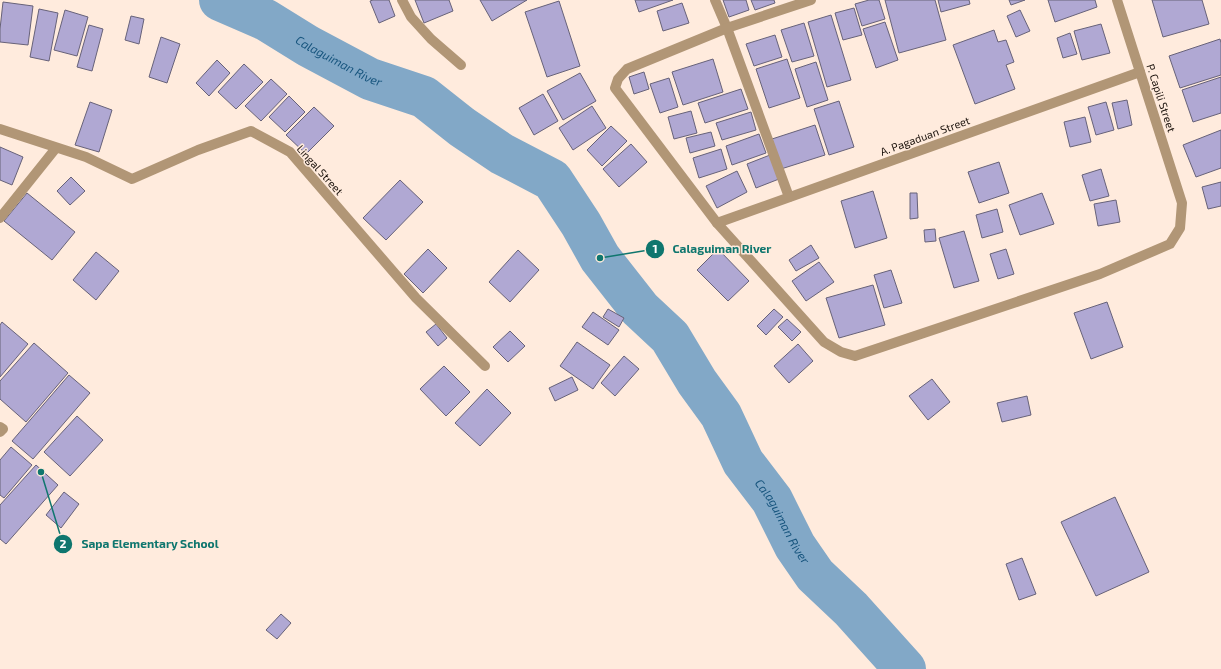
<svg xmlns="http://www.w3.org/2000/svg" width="1221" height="669" font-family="'Exo 2',sans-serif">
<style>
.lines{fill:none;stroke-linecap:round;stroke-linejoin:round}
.river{stroke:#82a8c7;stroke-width:42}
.building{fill:#b0a8d3;stroke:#676279}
.minor{stroke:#b19676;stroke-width:10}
.labels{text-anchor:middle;stroke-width:3;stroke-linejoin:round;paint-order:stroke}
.street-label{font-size:11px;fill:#1c130d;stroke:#ffebdd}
.water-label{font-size:12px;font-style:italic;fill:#16547d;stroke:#ffebdd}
.leader{fill:none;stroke:#0f766e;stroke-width:1.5}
.callout-dot{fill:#0f766e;stroke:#ffebdd;stroke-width:1.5}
.mark-label{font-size:12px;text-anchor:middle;font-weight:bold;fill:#fff}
.callout-label{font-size:12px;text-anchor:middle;font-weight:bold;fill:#0f766e;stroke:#ffebdd;stroke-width:3;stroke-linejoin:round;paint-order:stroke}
</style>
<rect width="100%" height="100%" fill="#ffebdd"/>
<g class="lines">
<path class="river" id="s1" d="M220 0 266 20 308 46 370 79 424 97 462 127 502 154 552 180 581 224 600 258 640 309 670 337 697 382 721 415 743 462 772 500 795 546 815 575 851 609 905 669"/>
</g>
<g class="building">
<path d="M373 0H389L395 16 379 23 370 1Z"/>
<path d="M415 0H449L453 11 424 23Z"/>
<path d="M480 0H527L492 21Z"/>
<path d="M635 0H673L639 12Z"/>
<path d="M723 0H746L749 10 729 17Z"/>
<path d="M751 0H774L775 3 755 10Z"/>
<path d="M869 0H879L885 19 862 26 855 4Z"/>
<path d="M885 0H935L946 40 899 53Z"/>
<path d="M938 0H969L970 4 941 12Z"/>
<path d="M1009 0H1025L1011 5Z"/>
<path d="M1048 0H1095L1097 7 1055 22Z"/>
<path d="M1152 0H1202L1209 24 1163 37Z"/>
<path d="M559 1 580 66 547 77 525 12Z"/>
<path d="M3 2 33 6 28 45 0 42V29Z"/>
<path d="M682 3 689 23 663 31 657 11Z"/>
<path d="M854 8 862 35 843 40 835 13Z"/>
<path d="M39 9 58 13 49 61 30 57Z"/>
<path d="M65 10 88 17 77 56 54 50Z"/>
<path d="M1020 10 1030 31 1016 37 1007 16Z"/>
<path d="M831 15 851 80 827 87 808 22Z"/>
<path d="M131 16 144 19 139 44 125 40Z"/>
<path d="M885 22 898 60 876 68 863 29Z"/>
<path d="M804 23 814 56 792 62 781 30Z"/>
<path d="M1101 24 1110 53 1082 60 1074 31Z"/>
<path d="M89 25 103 29 92 71 77 67Z"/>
<path d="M994 30 998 42 1006 40 1014 62 1006 65 1015 89 975 104 953 45Z"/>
<path d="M1070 33 1077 54 1063 58 1057 38Z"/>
<path d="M775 35 782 57 754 66 746 44Z"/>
<path d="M161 37 180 44 167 83 149 77Z"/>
<path d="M1220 39 1221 43V75L1180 88 1169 56Z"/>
<path d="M713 59 723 92 683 105 672 72Z"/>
<path d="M787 59 800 98 769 108 756 69Z"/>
<path d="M217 60 230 73 209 96 196 83Z"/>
<path d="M816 62 828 100 807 107 795 69Z"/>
<path d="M244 64 263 82 236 109 218 92Z"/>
<path d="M644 72 649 89 634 94 629 77Z"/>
<path d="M580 73 596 101 563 120 547 91Z"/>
<path d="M1221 77V113L1193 122 1182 90Z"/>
<path d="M669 78 678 107 660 113 650 84Z"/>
<path d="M271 79 287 94 261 121 245 106Z"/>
<path d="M741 89 748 109 705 123 698 103Z"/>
<path d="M543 94 558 121 534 135 519 108Z"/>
<path d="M289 96 305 112 285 132 269 117Z"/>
<path d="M1127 100 1132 125 1118 129 1112 103Z"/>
<path d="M839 101 854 147 829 155 814 109Z"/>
<path d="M90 102 112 110 99 152 75 145Z"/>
<path d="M1106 102 1114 130 1096 135 1088 107Z"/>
<path d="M592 106 606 128 573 150 559 128Z"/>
<path d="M314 107 334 126 306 154 286 135Z"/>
<path d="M691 111 697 133 674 139 668 117Z"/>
<path d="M751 112 756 130 722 140 716 123Z"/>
<path d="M1085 117 1091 142 1070 147 1064 122Z"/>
<path d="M815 125 825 155 781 169 772 139Z"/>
<path d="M611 126 627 141 602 166 587 150Z"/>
<path d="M1221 130V168L1196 177 1183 145Z"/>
<path d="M711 132 715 146 690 153 686 138Z"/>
<path d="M759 134 766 153 732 165 726 146Z"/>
<path d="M631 144 647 162 619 187 603 169Z"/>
<path d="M0 147 23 157 12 185 0 180Z"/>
<path d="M721 149 727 169 699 178 693 158Z"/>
<path d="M770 155 779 179 756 188 747 164Z"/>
<path d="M999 162 1009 193 979 203 968 172Z"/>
<path d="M1101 169 1109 196 1090 201 1082 175Z"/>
<path d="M737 171 747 192 717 208 706 186Z"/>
<path d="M71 177 85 191 70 205 57 191Z"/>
<path d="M400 180 423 202 386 240 363 218Z"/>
<path d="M1221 182V206L1208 209 1202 187Z"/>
<path d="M873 191 887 238 855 248 841 201Z"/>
<path d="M27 193 75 232 52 260 4 221Z"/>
<path d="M910 193H917L918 218 910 219Z"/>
<path d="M1042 193 1054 224 1020 235 1009 205Z"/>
<path d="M1116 200 1120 222 1098 226 1094 204Z"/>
<path d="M997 209 1003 232 982 238 976 215Z"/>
<path d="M935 229 936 241 925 242 924 230Z"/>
<path d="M964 231 979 281 954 288 939 238Z"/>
<path d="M811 245 819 258 796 271 789 260Z"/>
<path d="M428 249 447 268 423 293 404 274Z"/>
<path d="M718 249 749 281 728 301 697 270Z"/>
<path d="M1006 249 1014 274 998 279 990 254Z"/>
<path d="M518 250 539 270 510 302 489 282Z"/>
<path d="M96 252 119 271 96 300 73 280Z"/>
<path d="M819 262 834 282 806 301 792 281Z"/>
<path d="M891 270 902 303 884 308 874 275Z"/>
<path d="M873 285 885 325 839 338 826 298Z"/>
<path d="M1107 302 1123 347 1091 359 1074 313Z"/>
<path d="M608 309 624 318 619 327 603 317Z"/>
<path d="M774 309 783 317 766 335 757 326Z"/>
<path d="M593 312 619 330 608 345 582 327Z"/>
<path d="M787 319 801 332 792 341 778 327Z"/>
<path d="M2 322 28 344 0 377V325Z"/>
<path d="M436 324 447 338 438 346 426 332Z"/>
<path d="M510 331 525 346 508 362 493 347Z"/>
<path d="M577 342 610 365 593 389 560 366Z"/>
<path d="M34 343 68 373 26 422 0 399V381Z"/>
<path d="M798 344 813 361 789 383 774 366Z"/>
<path d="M624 356 639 369 615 396 601 383Z"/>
<path d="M444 366 470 392 446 416 420 389Z"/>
<path d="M69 375 90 393 33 459 12 441Z"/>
<path d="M572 377 578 390 555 401 549 388Z"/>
<path d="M932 379 950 402 928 420 909 396Z"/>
<path d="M487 389 511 413 480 446 455 423Z"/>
<path d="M1027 396 1031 415 1002 422 997 403Z"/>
<path d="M77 416 103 440 70 476 44 452Z"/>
<path d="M11 447 32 465 4 498 0 495V460Z"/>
<path d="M36 465 58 485 6 544 0 539V505Z"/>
<path d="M64 492 79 504 61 528 46 515Z"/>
<path d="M1115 497 1149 572 1096 596 1061 522Z"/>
<path d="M1022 558 1036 594 1019 600 1006 564Z"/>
<path d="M281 614 291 623 277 639 266 630Z"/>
</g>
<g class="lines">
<g class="minor">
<path d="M402 0 411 17 431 39 461 65"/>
<path d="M715 0 727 28 789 197"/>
<path d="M811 0 727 28 627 69 618 79 615 88 717 223 824 342 841 352 855 356 1100 274 1170 244 1180 228 1182 203 1117 0"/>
<path d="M0 129 86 157 132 179 198 150 251 131 290 152 416 298 485 366"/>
<path d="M0 218 56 148"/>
<path d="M717 223 1140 72"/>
<path d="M0 427 3 429 0 432"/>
</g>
</g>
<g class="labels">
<g class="street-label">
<text transform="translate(1161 98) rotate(72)" y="4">P. Capili Street</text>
<text transform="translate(925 136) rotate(-20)" y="4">A. Pagaduan Street</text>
<text transform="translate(320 170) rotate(48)" y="4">Lingal Street</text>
</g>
<g class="water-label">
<text dy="4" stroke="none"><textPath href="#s1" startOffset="134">Calaguiman River</textPath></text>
<text dy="4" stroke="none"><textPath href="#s1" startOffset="794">Calaguiman River</textPath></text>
</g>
</g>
<path class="leader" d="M600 258L655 249M41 472L63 544"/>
<g class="callout-dot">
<circle cx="600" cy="258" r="4"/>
<circle cx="41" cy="472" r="4"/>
<circle cx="655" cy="249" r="10"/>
<circle cx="63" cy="544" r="10"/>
</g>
<g class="mark-label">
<text x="655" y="253">1</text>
<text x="63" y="548">2</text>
</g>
<g class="callout-label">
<text x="722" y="253">Calaguiman River</text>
<text x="150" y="548">Sapa Elementary School</text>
</g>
</svg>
